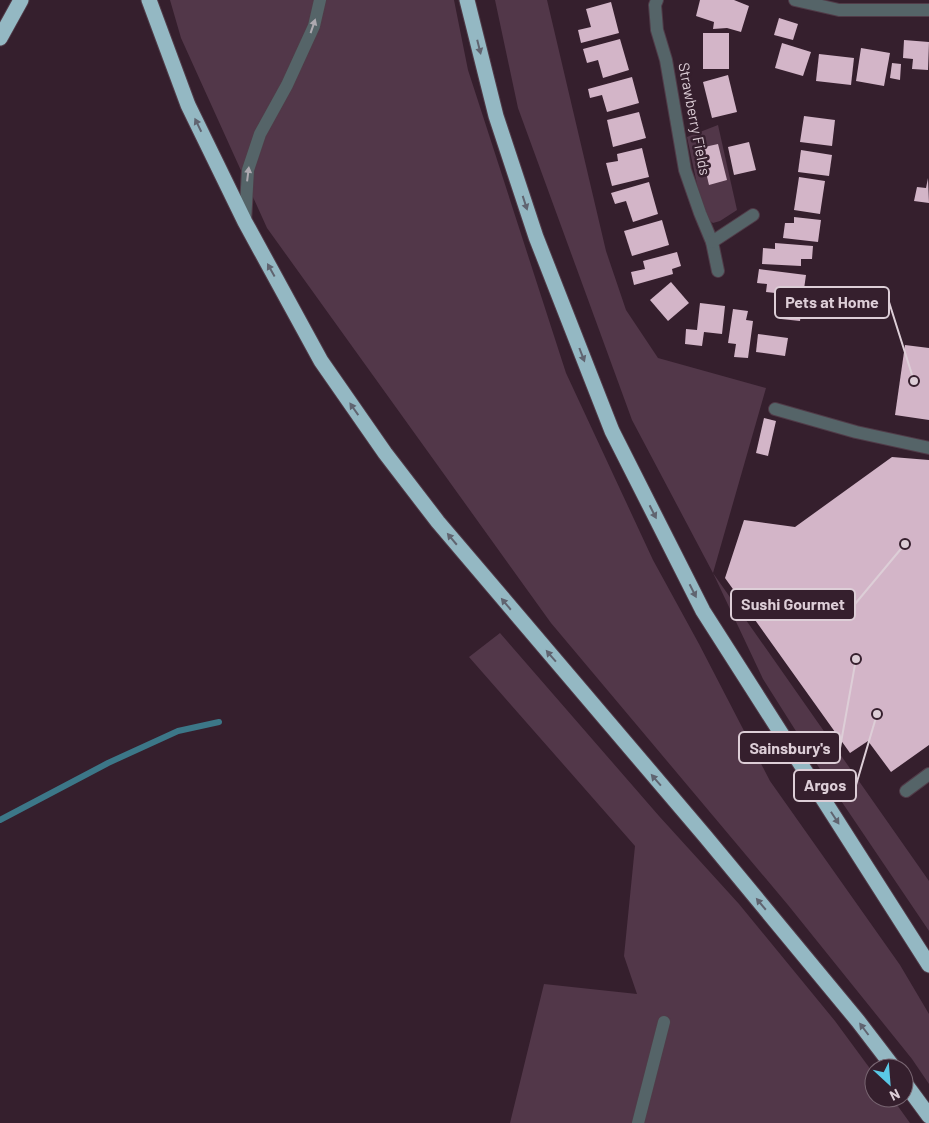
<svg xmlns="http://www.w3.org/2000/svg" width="929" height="1123" font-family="Barlow,sans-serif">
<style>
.green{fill:#523749}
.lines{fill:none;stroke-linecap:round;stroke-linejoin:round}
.stream{stroke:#3c7788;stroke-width:6}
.building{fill:#d3b5c8}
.minor-casing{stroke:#503b48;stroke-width:14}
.highway-casing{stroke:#503b48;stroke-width:17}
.minor{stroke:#556468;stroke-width:12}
.highway{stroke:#94b8c3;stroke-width:15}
.oneway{fill:#ada9b0}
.oneway2{fill:#606470}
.labels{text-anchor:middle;stroke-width:5;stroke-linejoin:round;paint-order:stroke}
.street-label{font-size:15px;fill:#ddced7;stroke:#351f2d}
.leader{fill:none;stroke:#ddced7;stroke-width:2}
.callout-dot{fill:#ddced7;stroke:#351f2d;stroke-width:2}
.callout{fill:#351f2d;stroke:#ddced7;stroke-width:2}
.callout-label{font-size:16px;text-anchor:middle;font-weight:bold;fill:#ddced7}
</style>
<rect width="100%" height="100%" fill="#351f2d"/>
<g class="green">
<path d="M170 0H454L468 70 566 373 653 560 699 644 770 781 900 965 929 1014V1084L912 1059 788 905 551 623 267 228 181 38Z"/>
<path d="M495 0H547L606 251 626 310 658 358 766 388 713 573 929 881V931L825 777 763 679 713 573 632 420 518 108Z"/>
<path d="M718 125 737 210 720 221 713 223 706 218 701 203 687 137Z"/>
<path d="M500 633 659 816 739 904 835 1021 874 1074V1098H892L910 1123H510L544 984 637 994 624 956 635 846 469 657Z"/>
</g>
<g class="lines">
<path class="stream" d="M0 820 108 763 178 731 219 722"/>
</g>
<g class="building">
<path d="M700 0H734L749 6 741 32 727 28 713 29 714 22 696 16Z"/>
<path d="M611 2 619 33 581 43 578 30 591 27 586 9Z"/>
<path d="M779 18 798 24 793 40 774 35Z"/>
<rect x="703" y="33" width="26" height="36"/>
<path d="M620 39 629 70 603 78 598 60 587 63 583 49Z"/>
<path d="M904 40 929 42 928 70 912 69 913 59 903 58Z"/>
<path d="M782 43 811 52 803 76 775 68Z"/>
<path d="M861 48 890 53 884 86 856 81Z"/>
<path d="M819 54 854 58 851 85 816 81Z"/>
<path d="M892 63 901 64 900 80 890 78Z"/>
<path d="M728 75 737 112 712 118 703 82Z"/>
<path d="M632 77 639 103 607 112 602 95 590 98 588 89Z"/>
<path d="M639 112 646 138 613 147 607 120Z"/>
<path d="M804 116 835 120 832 146 800 142Z"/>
<path d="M749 142 756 170 734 175 728 147Z"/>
<path d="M718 144 727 180 709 185 700 148Z"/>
<path d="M642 148 649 177 612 186 606 163 618 161 617 154Z"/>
<path d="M801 150 832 155 829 176 798 172Z"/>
<path d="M799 177 825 181 820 214 794 210Z"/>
<path d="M928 178 929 203 914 201 917 187 926 188Z"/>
<path d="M649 182 658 214 633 222 626 201 615 204 611 193Z"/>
<path d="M794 217 821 220 818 242 783 238 785 223H794Z"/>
<path d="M662 220 669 245 632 256 624 231Z"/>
<path d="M775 243 813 246 812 259H801V266L762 264 763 248 775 249Z"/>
<path d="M677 252 681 266 672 269 673 274 634 285 631 272 645 269 643 261Z"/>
<path d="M759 269 806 275 803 296 766 292 767 284 757 283Z"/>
<path d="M671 282 689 303 668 321 650 300Z"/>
<path d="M783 301 802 304 800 321 781 319Z"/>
<path d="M700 303 725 306 722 334 704 332 702 346 685 344 686 329 697 330Z"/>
<path d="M733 309 748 311 746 320 753 321 748 358 734 357 736 344 728 343Z"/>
<path d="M758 334 788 338 785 356 756 352Z"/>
<path d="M905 345 929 348V420L895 415Z"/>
<path d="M764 418 776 421 768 456 756 453Z"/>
<path d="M892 457 929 460V745L891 772 868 741 850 753 725 578 744 520 795 527Z"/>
</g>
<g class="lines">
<defs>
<g id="minor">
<path d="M657 0 655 5 657 30 666 60 685 170 700 213 712 242 718 271"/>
<path d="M795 0 839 10H929"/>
<path d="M245 222 248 170 260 134 287 85 314 26 320 0"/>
<path d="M712 242 753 215"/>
<path d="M775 409 856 432 929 448"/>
<path d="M906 791 929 774"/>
<path d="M638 1123 664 1022"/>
</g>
<g id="highway">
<path d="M149 0 188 105 245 222 321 361 385 453 438 522 705 836 858 1021 894 1068"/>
<path d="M467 0 496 116 536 237 612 431 703 611 929 965"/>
<path d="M0 38 21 0"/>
<path d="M904 1082 929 1116"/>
</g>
</defs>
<use href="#minor" class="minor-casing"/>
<use href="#highway" class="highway-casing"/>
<use href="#minor" class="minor"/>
<use href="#highway" class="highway"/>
</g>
<defs><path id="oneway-solid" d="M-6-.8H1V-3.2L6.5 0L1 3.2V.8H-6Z" transform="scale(1.25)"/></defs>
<g class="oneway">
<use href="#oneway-solid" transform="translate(313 26) rotate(-71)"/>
<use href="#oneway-solid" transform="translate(248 174) rotate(-83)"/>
</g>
<g class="oneway2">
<use href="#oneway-solid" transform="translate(479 47) rotate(76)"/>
<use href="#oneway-solid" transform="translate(198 125) rotate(-116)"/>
<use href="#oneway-solid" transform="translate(525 203) rotate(72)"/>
<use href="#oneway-solid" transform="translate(271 270) rotate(-119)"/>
<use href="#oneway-solid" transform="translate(582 355) rotate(69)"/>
<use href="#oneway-solid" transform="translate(354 409) rotate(-125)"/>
<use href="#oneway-solid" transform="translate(653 512) rotate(63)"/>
<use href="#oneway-solid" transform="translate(452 539) rotate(-130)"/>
<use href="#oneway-solid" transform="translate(693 591) rotate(63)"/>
<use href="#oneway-solid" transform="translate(506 604) rotate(-130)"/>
<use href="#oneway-solid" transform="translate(551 656) rotate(-131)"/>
<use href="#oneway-solid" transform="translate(656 780) rotate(-131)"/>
<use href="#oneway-solid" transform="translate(835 818) rotate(57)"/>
<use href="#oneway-solid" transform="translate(761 904) rotate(-130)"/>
<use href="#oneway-solid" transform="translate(864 1029) rotate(-127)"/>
</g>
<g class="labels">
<g class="street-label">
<text transform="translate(694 119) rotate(79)" y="5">Strawberry Fields</text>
</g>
</g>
<path class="leader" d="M914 381L889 302M905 544L855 604M856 659L840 748M877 714L856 785"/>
<g class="callout-dot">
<circle cx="914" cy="381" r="5"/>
<circle cx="905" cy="544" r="5"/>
<circle cx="856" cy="659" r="5"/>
<circle cx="877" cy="714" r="5"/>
</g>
<g class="callout">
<rect x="775" y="287" width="114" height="31" rx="5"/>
<rect x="731" y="589" width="124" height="31" rx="5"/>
<rect x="739" y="732" width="101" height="31" rx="5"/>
<rect x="794" y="770" width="62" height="31" rx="5"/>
</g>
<g class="callout-label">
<text x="832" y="308">Pets at Home</text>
<text x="793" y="610">Sushi Gourmet</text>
<text x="790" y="754">Sainsbury's</text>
<text x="825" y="791">Argos</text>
</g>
<g transform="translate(889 1083) rotate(154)"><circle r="24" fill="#351f2d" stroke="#786571"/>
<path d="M0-4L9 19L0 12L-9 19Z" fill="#5ac8e6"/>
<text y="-8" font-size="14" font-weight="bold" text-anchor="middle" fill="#ddced7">N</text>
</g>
</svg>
